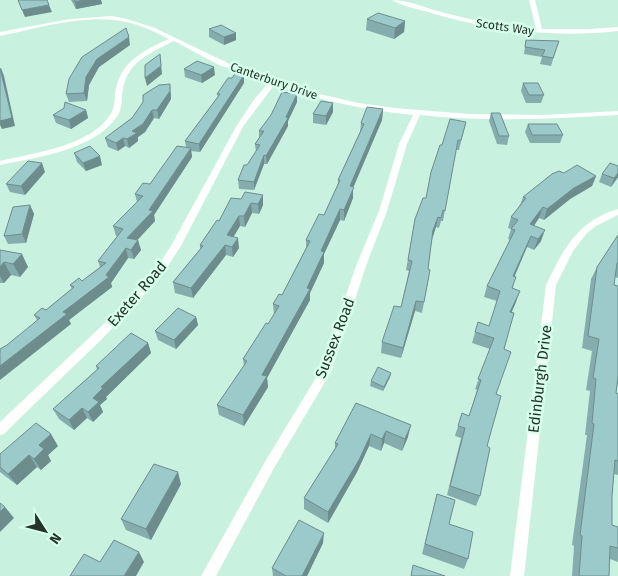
<svg xmlns="http://www.w3.org/2000/svg" width="618" height="576" font-family="'Fira Sans',sans-serif">
<style>
.lines{fill:none;stroke-linecap:round;stroke-linejoin:round}
.minor{fill:#fff;fill-rule:evenodd}
.wall{fill:#86adae}
.shaded-wall{fill:#6d8d8d}
.building{fill:#9cc9ca;stroke:#6d8d8d}
.labels{text-anchor:middle;stroke-width:5;stroke-linejoin:round;paint-order:stroke}
.far-street-label{font-size:12px;fill:#24342d;stroke:#d6ffec}
.street-label{font-size:15px;fill:#24342d;stroke:#d6ffec}
</style>
<rect width="100%" height="100%" fill="#c9f1df"/>
<g class="lines">
<g class="minor">
<path d="M392 0C410 0 427 9 445 13 475 21 505 27 536 28L529 0H535L542 29H589L618 27V31C555 38 489 31 428 12 417 9 402 6 392 0Z"/>
<path d="M112 16 127 19 155 28 234 66 307 91 358 103 395 108 469 114 543 115 618 111V115C552 119 486 122 420 115L407 144 387 211 366 266 331 372 274 468 216 576H201L266 460 320 371 356 266 379 211 399 144 413 115C366 110 319 101 275 84L244 125 182 244 161 277 102 339 18 420 4 434 0 435V422L108 320 154 272 172 244 237 125 253 101 269 82 219 65 174 41C152 52 127 62 123 89 121 98 123 107 118 115 96 150 37 157 0 165V161C34 153 90 146 110 115 116 107 114 97 116 89 121 61 146 49 169 39 155 32 141 25 126 22 88 13 38 28 0 36V32L70 19Z"/>
<path d="M618 209V215L596 226 587 233 573 251 556 285 524 576H510L546 285C563 250 577 221 618 209Z"/>
</g>
</g>
<g class="wall">
<path d="M71 0H101L102 4 76 9Z"/>
<path d="M367 19 405 21 404 32 394 39 366 30Z"/>
<path d="M209 29 236 40 224 45 209 37Z"/>
<path d="M526 40 559 41 551 66 540 64 542 57 524 54Z"/>
<path d="M130 45 99 67 89 85 87 101 69 102 66 94 82 57Z"/>
<path d="M184 69 215 75 202 83 185 77Z"/>
<path d="M244 83 200 152 191 151 192 157 154 215 155 221 137 240 141 250 134 259 128 258 111 283 112 287 69 320 71 324 37 320 34 315 46 310 72 289 70 285 82 281 100 267 98 261 118 236H116L113 226 137 202 135 194 150 184 186 147 185 141 218 97 217 94Z"/>
<path d="M523 83 544 95 541 103H526L521 91Z"/>
<path d="M171 92V99L159 119 154 118 145 132 138 137V141L129 148 125 146 118 151 108 147 105 138 132 118Z"/>
<path d="M297 94V102L288 121V126L267 164H264L254 190 239 189 238 180 256 153 255 144 259 138V131Z"/>
<path d="M333 103V112L326 125 313 123V114Z"/>
<path d="M383 109 382 120 353 188V198L344 221 340 220 324 254V263L310 293V300L267 378 268 387 244 426 219 415 217 405 244 366 243 359 274 315 273 304 282 295 306 248V240L324 215 338 184V180L360 132 361 123Z"/>
<path d="M86 110 88 118 71 129 56 123 53 115Z"/>
<path d="M491 113 509 136 507 145 497 144 489 121Z"/>
<path d="M466 122 459 150H456L443 221H441L439 228 436 227 432 237 428 269 430 270 422 313 415 311 401 358 381 353 382 342 401 307 409 271 406 270 415 219 426 198 442 145Z"/>
<path d="M528 124 563 135 560 143H530L525 132Z"/>
<path d="M74 153 102 165 86 171 77 162Z"/>
<path d="M45 172 25 195 10 192 6 184Z"/>
<path d="M564 173 596 176 592 186 570 199 544 220 539 218 534 226 541 241 534 250 527 247 514 277 513 288 516 302 511 313 487 446 480 496 476 506 447 495 461 438 455 436 462 413 469 416 477 390 475 389 490 349 472 343 478 322 489 326 497 301 484 297 487 286 510 240 508 239 511 229 508 228 511 217 520 205 523 197Z"/>
<path d="M602 174 618 177 611 187 599 182Z"/>
<path d="M263 195V205L259 214 252 213 245 227 240 226 233 237 239 248 233 257 226 255 193 298 175 293 173 282 200 249V245L219 221 241 199Z"/>
<path d="M30 205 34 214 26 243 8 244 4 236Z"/>
<path d="M618 235V278L615 277 614 285 618 286V382L616 393 618 394V475L614 474 612 496V525L618 527V562L610 559 609 576H572L574 546 572 545 587 435H585L590 391 586 390 592 351 582 348 591 279 597 267Z"/>
<path d="M0 250 28 267 20 277 11 275 4 283H0Z"/>
<path d="M196 317 198 325 176 349 158 340 155 331Z"/>
<path d="M148 343 151 353 106 397 107 399 100 405 103 412 93 422 87 418 74 430 59 419 53 409 97 370 96 366Z"/>
<path d="M391 373 390 377 383 391 370 386 371 381Z"/>
<path d="M356 403 408 437 402 451 384 443 381 451 369 446 357 472 328 523 304 509V498L335 449V443Z"/>
<path d="M58 446 48 455 51 461 41 470 37 467 17 485 0 472V454Z"/>
<path d="M181 484 151 540 126 530 121 519Z"/>
<path d="M437 494 449 524 468 559 464 569 422 554Z"/>
<path d="M323 543 307 576H273L272 568Z"/>
</g>
<g class="shaded-wall">
<path d="M84 0H101L102 4 76 9 75 2Z"/>
<path d="M49 5 52 12 25 17 22 10Z"/>
<path d="M405 21 404 32 394 39 395 28Z"/>
<path d="M236 33V40L224 45V37Z"/>
<path d="M129 37 130 45 99 67 89 85 87 101 84 93 86 77 97 59Z"/>
<path d="M160 54 162 74 147 86 145 78Z"/>
<path d="M214 67 215 75 202 83 201 75Z"/>
<path d="M1 68 4 76 15 126 2 129 0 125Z"/>
<path d="M244 75V83L200 152 199 144Z"/>
<path d="M170 84 171 99 159 119 157 110Z"/>
<path d="M297 94V102L288 121V126L267 164 266 156Z"/>
<path d="M333 103V112L326 125V116Z"/>
<path d="M383 109 382 120 353 188V198L344 221V210L350 186Z"/>
<path d="M86 110 88 118 71 129 69 120Z"/>
<path d="M152 110 154 118 145 132 138 137V141L129 148 127 139 132 131Z"/>
<path d="M123 138 125 146 118 151 116 143Z"/>
<path d="M191 148 192 157 154 215 155 221 130 248 127 238 149 210Z"/>
<path d="M264 155V164L254 190V182Z"/>
<path d="M100 156 102 165 86 171 83 163Z"/>
<path d="M42 163 45 172 25 195 21 186Z"/>
<path d="M618 173V177L611 187 614 178Z"/>
<path d="M596 176 592 186 570 199 544 220 547 209 574 188Z"/>
<path d="M263 195V205L259 214 258 204Z"/>
<path d="M251 203 252 213 245 227 244 216Z"/>
<path d="M30 205 34 214 26 243 22 234Z"/>
<path d="M543 207 539 218 527 235 530 224Z"/>
<path d="M340 209V220L324 254V263L310 293V300L267 378 268 387 244 426 243 415Z"/>
<path d="M239 216 240 226 228 246 227 235Z"/>
<path d="M438 217 436 227 432 240 433 230Z"/>
<path d="M545 230 541 241 534 250 538 239Z"/>
<path d="M531 236 527 247 510 287 513 276Z"/>
<path d="M238 238 239 248 233 257 232 247Z"/>
<path d="M138 240 141 250 134 259 131 250Z"/>
<path d="M225 245 226 255 193 298 191 288Z"/>
<path d="M126 248 128 258 111 283 112 287 69 320 71 324 0 380V366L106 275Z"/>
<path d="M22 254 28 267 20 277 13 264Z"/>
<path d="M4 262 11 275 4 283 0 276V267Z"/>
<path d="M520 291 516 302 507 323 510 312Z"/>
<path d="M416 301 415 311 401 358 403 348Z"/>
<path d="M196 317 198 325 176 349 174 340Z"/>
<path d="M148 343 151 353 106 397 107 399 100 405 103 412 93 422 88 412 93 398 101 387Z"/>
<path d="M391 373 390 377 383 391 384 387Z"/>
<path d="M82 408 87 418 74 430 69 420Z"/>
<path d="M411 425 408 437 402 451 405 439Z"/>
<path d="M386 431 384 443 381 451 382 439Z"/>
<path d="M51 434 58 446 48 455 51 461 41 470 34 459 39 445Z"/>
<path d="M371 434 369 446 357 472 328 523V512Z"/>
<path d="M29 455 37 467 17 485 8 474Z"/>
<path d="M178 472 181 484 151 540 146 529Z"/>
<path d="M5 507 14 518 0 532V512Z"/>
<path d="M324 533 323 543 307 576H302Z"/>
<path d="M139 552 144 562 136 576H124Z"/>
</g>
<g class="building">
<path d="M18 0H47L49 5 22 10Z"/>
<path d="M74 0H84L75 2Z"/>
<path d="M378 13 405 21 395 28 367 19Z"/>
<path d="M221 25 236 33 224 37 209 29Z"/>
<path d="M126 28 129 37 97 59 86 77 84 93 66 94 69 79 82 57Z"/>
<path d="M526 40 559 41 553 58 542 56 545 50 525 47Z"/>
<path d="M160 54 161 66 145 78V65Z"/>
<path d="M197 61 214 67 201 75 184 69Z"/>
<path d="M0 68 12 118 0 121Z"/>
<path d="M237 71 244 75 199 144 185 141 220 94H217L228 78H232Z"/>
<path d="M523 83H538L544 95H529Z"/>
<path d="M170 84V91L157 110H152L143 124 132 131 137 133 127 139 123 138 116 143 105 138 132 118 143 102V95L159 85Z"/>
<path d="M282 92 297 94 286 117 288 118 266 156 264 155 254 182 238 180 244 165H247L260 145 255 144 264 131H259L271 115Z"/>
<path d="M321 101 333 103 326 116 313 114Z"/>
<path d="M65 102 86 110 69 120 53 115 64 108Z"/>
<path d="M367 107 383 109 350 186 354 187 344 210 340 209 321 251 324 252 307 288 310 289 262 375 267 376 243 415 217 405 247 361 243 359 266 323 268 324 279 306 273 304 279 294 282 295 310 241 306 240 319 214 324 215 340 180H338L364 124 361 123Z"/>
<path d="M491 113H500L509 136H499Z"/>
<path d="M450 119 466 122 461 140H458L445 211 443 210 441 218 438 217 433 230 428 269 430 270 424 302 416 301 403 348 382 342 394 306 401 307 412 261 408 260 415 219 423 198H426L431 172 440 145H442Z"/>
<path d="M528 124H557L563 135H532Z"/>
<path d="M90 146 100 156 83 163 74 153Z"/>
<path d="M177 146 191 148 149 210 153 211 127 238 138 240 131 250 126 248 106 275 109 277 63 312 67 314 0 366V349L7 345 40 318 34 315 42 308 46 310 74 287 70 285 79 278 82 281 106 263 98 261 123 229 113 226 143 196 135 194 143 183 150 184Z"/>
<path d="M28 161 42 163 21 186 6 184Z"/>
<path d="M610 163 618 166V173L614 178 602 174Z"/>
<path d="M577 165 596 176 574 188 547 209 543 207 530 224 545 230 538 239 531 236 513 276 516 277 512 288 520 291 510 312 514 313 504 349 511 352 496 394 501 396 487 446 490 448 480 496 450 486 465 428 458 426 462 413 469 416 481 380 478 379 494 338 475 332 478 322 489 326 500 291 487 286 515 230 511 229 518 220 511 217 526 198 523 197 552 174 559 171 564 173Z"/>
<path d="M245 192 263 195 258 204 251 203 244 216H239L227 235 238 238 232 247 225 245 191 288 173 282 203 246 200 245 217 220 219 221 231 198 241 199Z"/>
<path d="M30 205 22 234 4 236 13 207Z"/>
<path d="M618 235V263H617L614 285 618 286V376L616 393 618 394V461L615 460 612 496V525L618 527V548L610 546 609 576H579L582 536 580 535 594 424 592 423 596 379 593 378 599 339 588 336 597 267Z"/>
<path d="M0 250 22 254 13 264 4 262 0 267Z"/>
<path d="M178 308 196 317 174 340 155 331Z"/>
<path d="M131 333 148 343 101 387 103 388 93 398 99 402 88 412 82 408 69 420 53 409 99 368 96 366Z"/>
<path d="M378 367 391 373 384 387 371 381Z"/>
<path d="M356 403 411 425 405 439 386 431 382 439 371 434 359 460 328 512 304 498 338 444 335 443Z"/>
<path d="M36 423 51 434 39 445 44 449 34 459 29 455 8 474 0 467V454Z"/>
<path d="M154 464 178 472 146 529 121 519Z"/>
<path d="M437 494 455 500 449 524 473 532 468 559 425 544Z"/>
<path d="M0 503 5 507 0 512Z"/>
<path d="M299 520 324 533 302 576H286L272 568Z"/>
<path d="M114 540 139 552 124 576H70L84 554 100 562Z"/>
<path d="M413 565 445 576H411Z"/>
</g>
<g class="labels">
<g class="far-street-label">
<text transform="translate(505 27) rotate(8)" y="4">Scotts Way</text>
<text transform="translate(274 81) rotate(19)" y="4">Canterbury Drive</text>
</g>
<g class="street-label">
<text transform="translate(137 294) rotate(-49)" y="5">Exeter Road</text>
<text transform="translate(335 338) rotate(-69)" y="5">Sussex Road</text>
<text transform="translate(540 379) rotate(-83)" y="5">Edinburgh Drive</text>
</g>
</g>
<g transform="translate(45 531) rotate(126)" stroke="#d6ffec" stroke-width="4" paint-order="stroke">
<path d="M0-4L9 19L0 12L-9 19Z" fill="#24342d"/>
<text y="-8" font-size="14" font-weight="bold" text-anchor="middle" fill="#24342d">N</text>
</g>
</svg>
